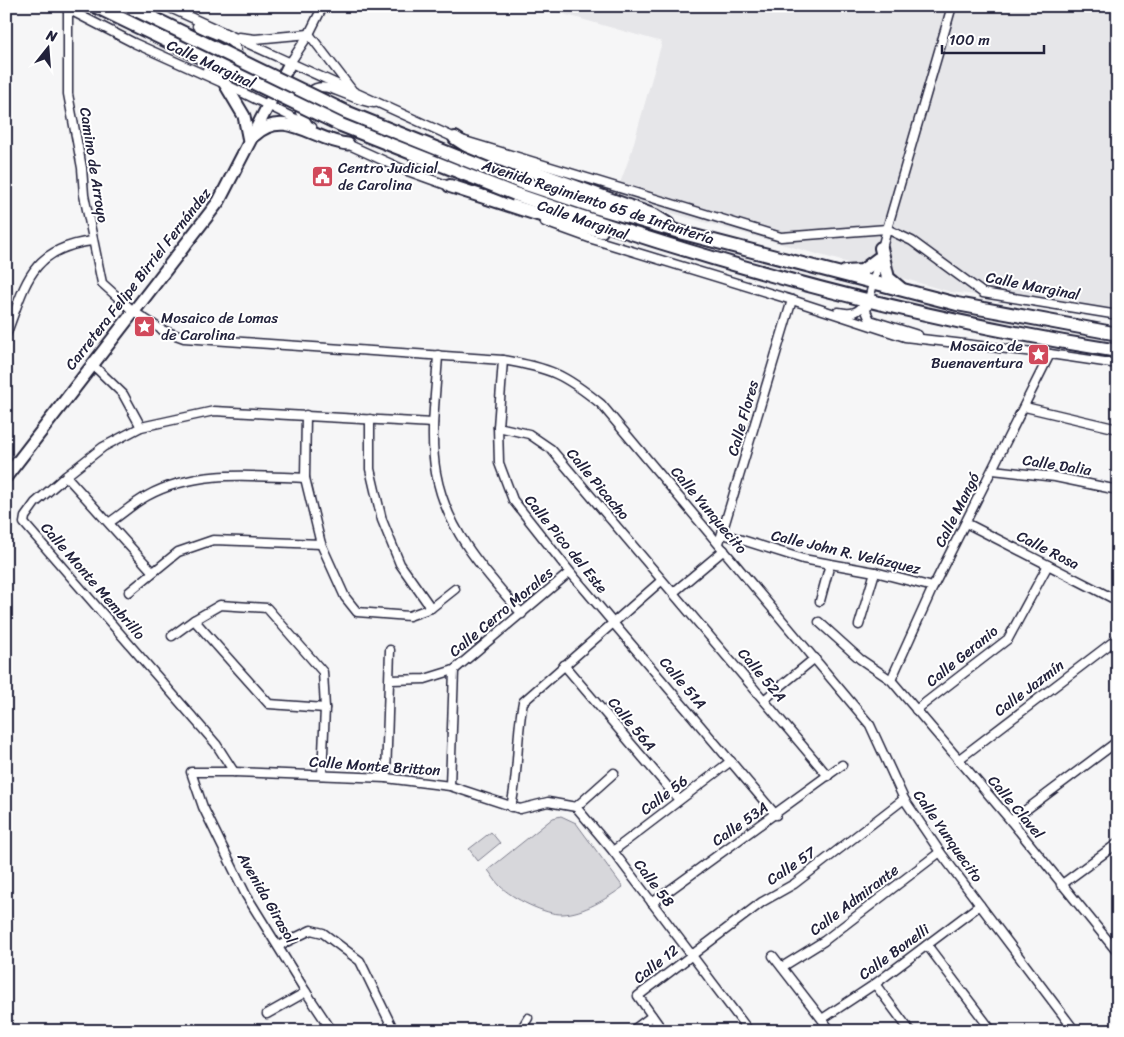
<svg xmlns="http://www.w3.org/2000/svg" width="1124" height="1037" font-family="Sriracha,sans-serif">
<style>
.built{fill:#e6e6e9}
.green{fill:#d7d7db;stroke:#7c7c8b}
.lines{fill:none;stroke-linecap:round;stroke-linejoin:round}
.street-casing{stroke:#22223b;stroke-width:11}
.secondary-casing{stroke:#22223b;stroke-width:15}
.primary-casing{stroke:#22223b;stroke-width:16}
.street{stroke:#fff;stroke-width:8}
.secondary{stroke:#fff;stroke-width:11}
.primary{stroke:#fff;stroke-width:12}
.primary-bridge-casing{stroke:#22223b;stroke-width:16;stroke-linecap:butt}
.primary-bridge{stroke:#fff;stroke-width:12}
.labels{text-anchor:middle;stroke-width:4;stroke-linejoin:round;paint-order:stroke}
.street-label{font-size:15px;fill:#22223b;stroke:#fff}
.poi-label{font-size:15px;fill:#22223b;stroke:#fff;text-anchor:start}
</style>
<rect width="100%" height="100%" fill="#f6f6f7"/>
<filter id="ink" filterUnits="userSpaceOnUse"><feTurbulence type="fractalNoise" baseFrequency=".02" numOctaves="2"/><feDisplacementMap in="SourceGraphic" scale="10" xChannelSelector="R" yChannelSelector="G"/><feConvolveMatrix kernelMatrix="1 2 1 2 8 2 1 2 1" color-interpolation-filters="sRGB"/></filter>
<g filter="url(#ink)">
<path class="built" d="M554 6H1118V312L951 292 615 197 631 153 662 42 553 11Z"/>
<g class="green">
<path d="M561 816 576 823 623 887C606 899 584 913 563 914 545 915 512 898 500 886 495 881 492 875 488 870L553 818Z"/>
<path d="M491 832 500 843 478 861 469 849Z"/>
</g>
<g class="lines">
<defs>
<g id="street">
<path d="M62 6 134 43 225 84 312 127"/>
<path d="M166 6 455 138 781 237 887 229 912 241 983 293 1118 315"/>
<path d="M68 9V94L82 168 84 195 102 283 133 311 162 330 184 338 503 360C550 368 564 374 601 404L870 725 904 799 940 852 1075 1031"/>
<path d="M197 26C220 39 248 38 233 70L223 75 207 70"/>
<path d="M239 37 255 39 309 34 352 90"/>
<path d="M290 63 309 34 323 6"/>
<path d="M307 123 300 112C313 64 342 100 374 103"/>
<path d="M345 143 402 169 452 187"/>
<path d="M545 222 592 239 792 300 905 337 1050 354 1118 364"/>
<path d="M838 312C852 315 858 313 866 302"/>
<path d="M6 335C26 283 30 249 92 241"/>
<path d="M918 335 870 320 866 311 887 229 952 6"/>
<path d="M438 355C436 394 429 435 436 473 446 530 485 572 522 614"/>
<path d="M503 360 498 427 499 463 513 500 570 572 776 815"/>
<path d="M92 364 123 394 141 427"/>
<path d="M1025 407 1118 429"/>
<path d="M306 415 305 478 321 544 345 597 357 612 409 616 431 608 455 589"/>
<path d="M370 419V469L382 520 400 564 431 608"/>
<path d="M498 427 529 434 551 449 828 776"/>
<path d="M993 470 1055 477 1118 490"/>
<path d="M66 476 152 571"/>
<path d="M110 522C122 514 134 503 147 496 197 469 251 476 305 478"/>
<path d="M966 523 1118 601"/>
<path d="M723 534 803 559 875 572 933 587"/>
<path d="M719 543 792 300"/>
<path d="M129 592 178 552 213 540 321 544"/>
<path d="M674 592 724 550"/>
<path d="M820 601 830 564"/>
<path d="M194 620 269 704 325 708"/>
<path d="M819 622 860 659 891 680 1011 821 1118 953"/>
<path d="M859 625 875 572"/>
<path d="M172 636 194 620 220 605 267 608 323 672 325 708 322 775"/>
<path d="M564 665 679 800"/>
<path d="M391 680 425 679 454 670 570 572"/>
<path d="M891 680 933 587 1050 354"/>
<path d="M765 699 815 658"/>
<path d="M916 710 1008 639 1048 565"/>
<path d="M958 760 1118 638"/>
<path d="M234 772 216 744 24 523 25 517 35 503 66 476 103 447 141 427 214 411 433 423"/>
<path d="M386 778 390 650"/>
<path d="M450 786 454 670"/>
<path d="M511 807C519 772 516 737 523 702L661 581"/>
<path d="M576 807 614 773"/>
<path d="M1011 821 1118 741"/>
<path d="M613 851 731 761"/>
<path d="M1061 885 1118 843"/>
<path d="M652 903 842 765"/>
<path d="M927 945 992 1031"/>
<path d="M278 946 311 930 323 933 360 961 394 1031"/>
<path d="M773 956 831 1031"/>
<path d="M782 967 824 941 940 852"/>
<path d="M875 984 910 1031"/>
<path d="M267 1014 306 992"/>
<path d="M822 1019 875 984 980 905"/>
<path d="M332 1031 306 992 246 895 203 807 191 772H234L386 778 450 786 520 809 548 802 576 807 613 851 749 1031"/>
<path d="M514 1031 522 1028 528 1018"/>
<path d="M632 1031 652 1016"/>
<path d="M663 1031 638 996 762 902 794 884 904 799"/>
</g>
<g id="secondary">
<path d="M225 84 244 116 249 141"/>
<path d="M255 135C285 107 316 142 348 144"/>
<path d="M6 477 219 201 290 63"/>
</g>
<g id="primary">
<path d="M455 138 472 149 655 216 668 224"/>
<path d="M520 182 598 208 683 233 957 304 1118 334"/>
<path d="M450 186 537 214 601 231"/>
<path d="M515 194C711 263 913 319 1118 351"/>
<path d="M881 248 888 278 900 288"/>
<path d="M845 272 862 271 878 259"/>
</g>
</defs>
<use href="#street" class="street-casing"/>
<use href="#secondary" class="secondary-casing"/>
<use href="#primary" class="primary-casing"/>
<use href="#street" class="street"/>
<use href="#secondary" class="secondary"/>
<use href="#primary" class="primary"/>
<defs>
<g id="primary-bridge">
<path d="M95 6 341 125 515 194"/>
<path d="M128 6 346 112 520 182"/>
</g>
</defs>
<use href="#primary-bridge" class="primary-bridge-casing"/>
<use href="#primary-bridge" class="primary-bridge"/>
</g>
</g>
<defs>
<symbol id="civic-square" viewBox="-11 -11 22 22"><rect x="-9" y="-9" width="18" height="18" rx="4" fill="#d1495b" stroke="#fff"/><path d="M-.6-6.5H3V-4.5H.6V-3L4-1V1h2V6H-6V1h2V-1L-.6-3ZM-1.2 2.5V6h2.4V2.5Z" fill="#fff"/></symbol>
<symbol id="sight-square" viewBox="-11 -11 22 22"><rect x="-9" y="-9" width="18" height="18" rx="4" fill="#d1495b" stroke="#fff"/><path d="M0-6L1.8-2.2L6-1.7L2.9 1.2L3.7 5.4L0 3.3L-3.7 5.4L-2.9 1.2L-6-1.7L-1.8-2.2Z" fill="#fff"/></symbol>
</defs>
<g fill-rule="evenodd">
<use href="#civic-square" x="310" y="164" width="25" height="25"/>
<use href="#sight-square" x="132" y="314" width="25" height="25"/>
<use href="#sight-square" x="1026" y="342" width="25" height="25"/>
</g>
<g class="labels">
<g class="street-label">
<text transform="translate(211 64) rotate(25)" y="5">Calle Marginal</text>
<text transform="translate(94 165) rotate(81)" y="5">Camino de Arroyo</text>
<text transform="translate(598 202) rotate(18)" y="5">Avenida Regimiento 65 de Infantería</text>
<text transform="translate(583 220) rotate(19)" y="5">Calle Marginal</text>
<text transform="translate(138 279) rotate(-52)" y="5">Carretera Felipe Birriel Fernández</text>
<text transform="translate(1033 286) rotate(11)" y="5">Calle Marginal</text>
<text transform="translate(743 418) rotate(-74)" y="5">Calle Flores</text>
<text transform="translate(1057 465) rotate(9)" y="5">Calle Dalia</text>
<text transform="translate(598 484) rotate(50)" y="5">Calle Picacho</text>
<text transform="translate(709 510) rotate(50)" y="5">Calle Yunquecito</text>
<text transform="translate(957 510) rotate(-63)" y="5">Calle Mangó</text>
<text transform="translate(566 544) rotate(51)" y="5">Calle Pico del Este</text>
<text transform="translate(1048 550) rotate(27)" y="5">Calle Rosa</text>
<text transform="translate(846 552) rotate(13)" y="5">Calle John R. Velázquez</text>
<text transform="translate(93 581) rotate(49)" y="5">Calle Monte Membrillo</text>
<text transform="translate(501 612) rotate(-40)" y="5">Calle Cerro Morales</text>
<text transform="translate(962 656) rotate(-39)" y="5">Calle Geranio</text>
<text transform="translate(762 675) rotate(50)" y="5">Calle 52A</text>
<text transform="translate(683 683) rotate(50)" y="5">Calle 51A</text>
<text transform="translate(1029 688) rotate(-37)" y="5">Calle Jazmín</text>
<text transform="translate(632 724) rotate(50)" y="5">Calle 56A</text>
<text transform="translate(375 766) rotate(4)" y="5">Calle Monte Britton</text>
<text transform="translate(664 795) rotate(-37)" y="5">Calle 56</text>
<text transform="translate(1016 807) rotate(50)" y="5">Calle Clavel</text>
<text transform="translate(740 824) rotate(-35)" y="5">Calle 53A</text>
<text transform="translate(948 836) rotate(55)" y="5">Calle Yunquecito</text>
<text transform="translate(791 866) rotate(-34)" y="5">Calle 57</text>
<text transform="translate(654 883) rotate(53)" y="5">Calle 58</text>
<text transform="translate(267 898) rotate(60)" y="5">Avenida Girasol</text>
<text transform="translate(854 900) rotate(-37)" y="5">Calle Admirante</text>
<text transform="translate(894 952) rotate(-36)" y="5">Calle Bonelli</text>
<text transform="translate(656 964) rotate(-38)" y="5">Calle 12</text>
</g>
<g class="poi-label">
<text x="338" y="173">Centro Judicial<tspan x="338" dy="17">de Carolina</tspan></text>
<text x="161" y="323">Mosaico de Lomas<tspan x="161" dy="17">de Carolina</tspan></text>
<text x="1023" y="351" text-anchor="end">Mosaico de<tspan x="1023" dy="17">Buenaventura</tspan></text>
</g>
</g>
<rect width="1124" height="1037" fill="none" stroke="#fff" stroke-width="25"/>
<rect x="12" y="12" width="1099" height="1012" fill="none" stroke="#22223b" stroke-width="2" filter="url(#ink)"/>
<g transform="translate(48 48) rotate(17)" stroke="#ffffff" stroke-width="4" paint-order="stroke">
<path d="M0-4L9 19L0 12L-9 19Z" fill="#22223b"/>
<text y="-8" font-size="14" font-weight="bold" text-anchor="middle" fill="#22223b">N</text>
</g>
<path d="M942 45v8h102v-8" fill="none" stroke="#22223b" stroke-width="2.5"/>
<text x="949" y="45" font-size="15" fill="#22223b" stroke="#ffffff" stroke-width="4" paint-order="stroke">100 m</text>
</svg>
